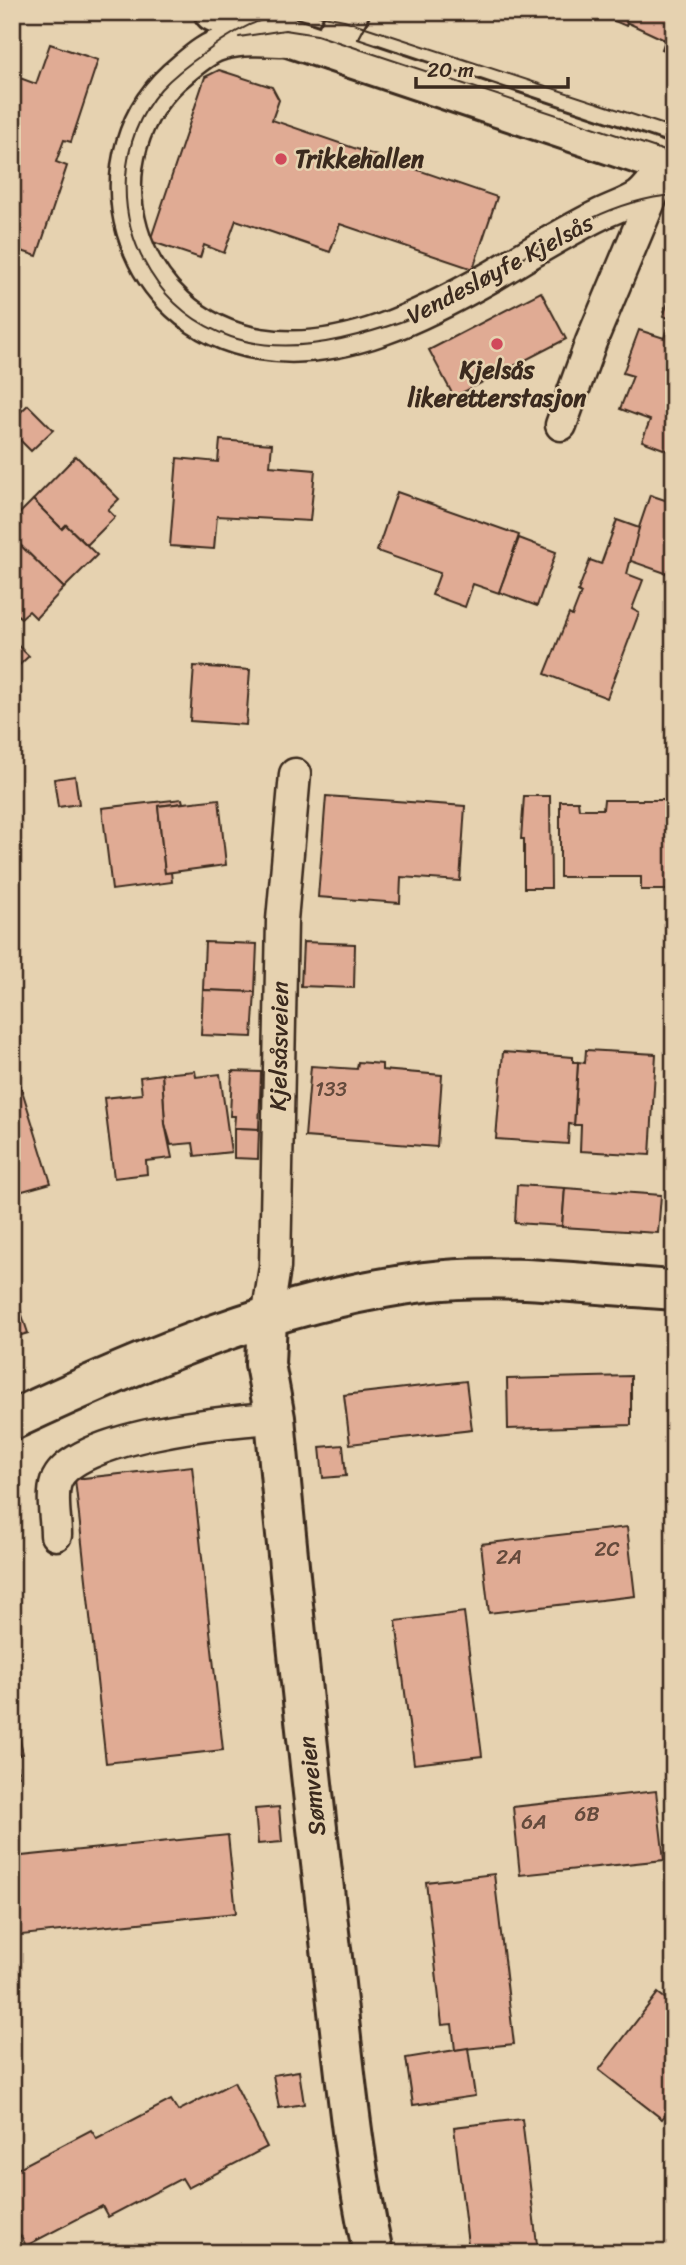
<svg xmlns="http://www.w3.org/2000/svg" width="686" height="2265" font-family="Sriracha,sans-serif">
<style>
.building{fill:#e0ab94;stroke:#3b2a1e;stroke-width:2}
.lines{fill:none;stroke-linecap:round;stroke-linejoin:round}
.lane-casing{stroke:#3b2a1e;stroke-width:35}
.street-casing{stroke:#3b2a1e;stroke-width:44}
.secondary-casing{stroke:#3b2a1e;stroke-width:44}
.lane{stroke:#e6d2b0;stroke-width:30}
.street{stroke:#e6d2b0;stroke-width:38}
.secondary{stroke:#e6d2b0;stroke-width:38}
.tram{stroke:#3b2a1e;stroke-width:2}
.poi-dot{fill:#d1495b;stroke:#e6d2b0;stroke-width:2.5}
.labels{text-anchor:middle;stroke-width:5;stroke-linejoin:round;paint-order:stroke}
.number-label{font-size:21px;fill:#644a3c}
.poi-label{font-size:24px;font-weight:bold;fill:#3b2a1e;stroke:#e6d2b0;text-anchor:start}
.street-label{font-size:24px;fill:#3b2a1e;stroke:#e6d2b0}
</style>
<rect width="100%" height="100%" fill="#e6d2b0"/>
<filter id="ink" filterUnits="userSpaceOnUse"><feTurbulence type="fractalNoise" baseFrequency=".0143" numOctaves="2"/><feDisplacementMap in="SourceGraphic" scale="14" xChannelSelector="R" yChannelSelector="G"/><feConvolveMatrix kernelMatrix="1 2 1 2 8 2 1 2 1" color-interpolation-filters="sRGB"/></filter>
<g filter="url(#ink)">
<g class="building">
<path d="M594 12H630L626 26Z"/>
<path d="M630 12H674L665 40 626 22Z"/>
<path d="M674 14V53L662 49Z"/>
<path d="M50 44 98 60 71 142 64 140 56 162 67 166 37 256 12 248V100L20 78 36 84Z"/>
<path d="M219 70 272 87 279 100 272 120 497 197 473 269 340 224 330 252 236 220 224 253 204 245 200 258 150 241 205 77Z"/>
<path d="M674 287V320L663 316Z"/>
<path d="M541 292 566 339 454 397 429 350Z"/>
<path d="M671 319 674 320V453L642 441 650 420 620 409 633 376 623 373 639 330 664 338Z"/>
<path d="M28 405 53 430 31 451 12 432V420Z"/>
<path d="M220 440 272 444 270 466 315 470 310 521 217 516 214 549 170 546 177 458 218 462Z"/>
<path d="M76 456 119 499 108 510 115 517 87 545 66 525 62 529 33 500Z"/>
<path d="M397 492 519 535 499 593 473 584 465 607 432 595 440 573 377 551Z"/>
<path d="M650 495 674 503V576L628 560Z"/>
<path d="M33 500 62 529 66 525 97 555 64 588 12 537V521Z"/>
<path d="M617 520 639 528 627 574 643 580 632 609 639 613 607 698 545 674 569 614 572 616 581 593 578 591 590 560 601 564Z"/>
<path d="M12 537 64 588 36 618 29 611 21 618 12 610Z"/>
<path d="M519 538 556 552 537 606 499 592Z"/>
<path d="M12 640 29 656 12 672Z"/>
<path d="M194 666 250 670 246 725 190 721Z"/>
<path d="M75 776 79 804 58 807 54 779Z"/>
<path d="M326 796 465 806 460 881 401 877 400 903 318 897Z"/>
<path d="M524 796H550L551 888H524V839H521Z"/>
<path d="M182 799 183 803 158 806 165 873 171 872 172 882 112 890 102 808Z"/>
<path d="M219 799 226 865 165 873 158 806Z"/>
<path d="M604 800H674V877H670V890H641V877H560V801H578L579 809H603Z"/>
<path d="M673 890H674V938H671Z"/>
<path d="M205 942 257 944 255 992 203 990Z"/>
<path d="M303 942 355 944 354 988 301 986Z"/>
<path d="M203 990 255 992 252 1037 201 1035Z"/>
<path d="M586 1050 656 1054 650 1155 580 1151 581 1125H574L578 1062 585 1063Z"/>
<path d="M503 1052 573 1057V1062H578L574 1125 569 1124 568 1144 496 1139Z"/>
<path d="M358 1062 382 1064V1070L442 1075 437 1147 305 1137 311 1066 357 1069Z"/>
<path d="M195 1071 196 1077 220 1074 231 1152 195 1156 193 1143 171 1145 165 1124 162 1074Z"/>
<path d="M232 1071 261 1072 259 1129 234 1128 235 1116H230Z"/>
<path d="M162 1074 165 1124 172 1158 146 1161 147 1174 114 1178 104 1098 142 1094 140 1077Z"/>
<path d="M20 1084 51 1183 12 1194V1086Z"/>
<path d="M234 1128 259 1129 258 1159 234 1158Z"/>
<path d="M517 1185 565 1188 562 1226 515 1223Z"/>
<path d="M565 1188 661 1195 658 1233 562 1227Z"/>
<path d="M20 1309 28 1333 12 1338V1312Z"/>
<path d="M631 1376V1425L508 1429 507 1379Z"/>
<path d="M466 1381 472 1430 350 1444 344 1395Z"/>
<path d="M343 1445 346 1476 323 1478 320 1447Z"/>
<path d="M192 1466 223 1750 106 1763 75 1479Z"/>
<path d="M627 1527 635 1596 489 1613 481 1544Z"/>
<path d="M464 1612 482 1756 414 1764 396 1621Z"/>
<path d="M12 1705 23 1754 15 1756 19 1776 12 1777Z"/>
<path d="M656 1791 664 1860 520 1875 513 1807Z"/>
<path d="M279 1807 282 1842 258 1844 255 1809Z"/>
<path d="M228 1835 236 1913 12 1936V1857Z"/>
<path d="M494 1874 514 2044 455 2050 452 2024 442 2025 426 1882Z"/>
<path d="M658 1993 671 2003 674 2000V2104L662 2119 599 2070Z"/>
<path d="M468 2048 475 2096 413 2105 406 2058Z"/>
<path d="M299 2071 304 2104 279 2108 273 2075Z"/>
<path d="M234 2082 267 2147 188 2188 182 2178 108 2217 102 2206 26 2246 21 2236 12 2241V2161L17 2169 91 2130 97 2139 171 2100 178 2111Z"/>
<path d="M522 2119 538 2253H469L454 2127Z"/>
</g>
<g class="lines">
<defs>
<g id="lane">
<path d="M281 41C262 40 241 39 223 44 208 47 194 60 183 69 77 154 128 323 260 344 342 358 426 314 494 275 529 254 564 232 601 214 613 208 627 204 639 196 650 187 658 174 666 163"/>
<path d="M561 425 591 342 659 180"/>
<path d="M267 1318 275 1267 282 920 295 774"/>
<path d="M56 1535C56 1520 51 1497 56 1482 71 1436 232 1420 275 1418"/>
</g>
<g id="street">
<path d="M329 50 349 12"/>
<path d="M267 1318 265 1364 275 1418C291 1595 310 1772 331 1949 343 2050 351 2153 373 2253"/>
</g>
<g id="secondary">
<path d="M214 12 674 166"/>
<path d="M12 1420C143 1359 280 1300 424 1282 506 1272 592 1285 674 1290"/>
</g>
</defs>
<use href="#lane" class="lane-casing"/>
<use href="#street" class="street-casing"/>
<use href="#secondary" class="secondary-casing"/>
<use href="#lane" class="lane"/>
<use href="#street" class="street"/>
<use href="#secondary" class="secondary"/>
<g class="tram">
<path d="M239 37 285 30 317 35 674 154"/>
<path d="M674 128 344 20C325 16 306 12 286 14 257 18 229 34 206 52 190 63 174 75 161 89 117 140 115 216 150 272 169 303 197 325 231 337 266 349 305 347 341 339 381 330 419 317 455 298 524 261 593 201 674 195"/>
</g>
</g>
</g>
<g class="poi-dot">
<circle cx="281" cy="159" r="7"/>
<circle cx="497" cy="344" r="7"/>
</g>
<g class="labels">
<g class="number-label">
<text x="331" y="1096">133</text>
<text x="607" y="1556">2C</text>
<text x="509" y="1564">2A</text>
<text x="587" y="1821">6B</text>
<text x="534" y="1829">6A</text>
</g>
<g class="poi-label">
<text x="295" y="167">Trikkehallen</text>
<text x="497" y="378" text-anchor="middle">Kjelsås<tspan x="497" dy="28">likeretterstasjon</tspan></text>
</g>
<g class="street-label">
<text transform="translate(500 269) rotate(-28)" y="8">Vendesløyfe Kjelsås</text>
<text transform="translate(279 1046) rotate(-89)" y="8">Kjelsåsveien</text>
<text transform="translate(312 1786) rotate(-96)" y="8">Sømveien</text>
</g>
</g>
<rect width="686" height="2265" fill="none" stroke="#e6d2b0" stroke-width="42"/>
<rect x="21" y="21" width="644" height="2223" fill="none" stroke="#3b2a1e" stroke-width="2.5" filter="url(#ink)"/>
<path d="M416 77v10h152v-10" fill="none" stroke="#3b2a1e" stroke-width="3.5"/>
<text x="427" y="77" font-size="21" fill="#3b2a1e" stroke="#e6d2b0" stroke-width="5" paint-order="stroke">20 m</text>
</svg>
